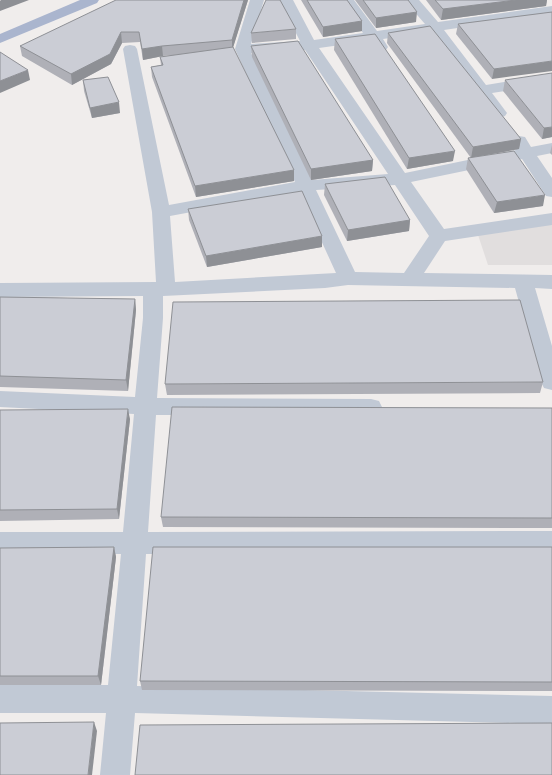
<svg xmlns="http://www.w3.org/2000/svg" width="552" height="775" font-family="Signika,sans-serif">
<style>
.education{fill:#e1dede}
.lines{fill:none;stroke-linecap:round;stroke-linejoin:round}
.minor{fill:#c1c9d5;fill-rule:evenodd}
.major{fill:#aab5ce;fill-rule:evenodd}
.wall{fill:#afb0b7}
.shaded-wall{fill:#8e9095}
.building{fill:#cbcdd5;stroke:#8e9095}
</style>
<rect width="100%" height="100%" fill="#f0edec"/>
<path class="education" d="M552 224V265H488L478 235Z"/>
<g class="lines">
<path class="minor" d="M250 0H264L251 44 300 41 279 0H293L314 40 363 33 340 0H354L377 31 425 24 404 0H419L438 22 552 6V14L444 30 486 85 552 74V84L492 93 507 113 505 116 499 118 493 116 431 32 383 39 388 47 386 50 381 51 376 50 369 41 319 48 405 173 516 150 511 141 513 137 519 136 525 137 531 147 552 143V153L537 156 552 178V197L546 196 522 159 411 182 444 229 552 213V225L445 241 424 273 552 275V289L535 288 552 346V390L544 388 541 382 515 288 348 285 325 288 163 296V318L157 398 371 399 379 401 382 407 379 413 371 415H156L148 532 552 531V553L146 554 137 686 552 696V724L135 713 130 775H100L106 713H0V685H108L121 554H0V532H123L134 414 0 407V391L135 397 143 318V296L0 297V283L156 282 152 212 123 49 125 46 130 45 135 46 137 49 169 205 295 182 235 49ZM305 50 388 174 312 180 251 53ZM395 185 429 236 404 273 355 272 316 190ZM299 192 336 273 175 282 170 216Z"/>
<path class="major" d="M80 0H99L97 3 0 43V34Z"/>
</g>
<g class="wall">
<path d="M248 0 233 47 294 181 196 197 152 77 151 67 161 65 160 57 173 55 163 56 143 60 140 42 122 43 111 64 72 85 22 56 20 46Z"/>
<path d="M301 0H347L362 21V31L323 37Z"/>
<path d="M355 0H408L416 22 376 28Z"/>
<path d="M426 0H547L546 6 441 20Z"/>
<path d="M552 12 492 79 456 34 458 24Z"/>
<path d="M296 29V39L252 43 251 33Z"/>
<path d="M388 33 521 139 519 149 471 158 387 43Z"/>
<path d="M335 39 453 161 407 169 334 50Z"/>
<path d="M251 46 373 160 372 171 311 180 252 57Z"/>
<path d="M83 80 120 113 92 118 84 91Z"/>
<path d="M505 80 552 137 542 139 503 91Z"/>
<path d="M552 145V155L550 153Z"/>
<path d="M468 158 543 206 494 213 466 169Z"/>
<path d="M325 184 410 220 409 231 347 241 324 195Z"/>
<path d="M188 209 322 247 207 267 189 220Z"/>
<path d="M0 297 135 299 136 310 128 391 0 387Z"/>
<path d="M543 382 540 393 167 395 165 384Z"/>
<path d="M552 408V528L163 527 161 517Z"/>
<path d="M0 410 130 419 119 519 0 521Z"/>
<path d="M114 547 116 557 101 685H0V548Z"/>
<path d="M552 547V691L142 690 140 681Z"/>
</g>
<g class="shaded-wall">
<path d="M1 0H29L0 11V1Z"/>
<path d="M244 0H248L232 51V40Z"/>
<path d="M516 0H547L546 6 441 20 443 9Z"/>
<path d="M417 12 416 22 376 28V18Z"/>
<path d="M362 21V31L323 37V27Z"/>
<path d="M121 32 122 43 111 64 72 85 71 74Z"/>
<path d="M162 46 163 56 143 60 142 49Z"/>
<path d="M552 61V71L492 79 494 69Z"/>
<path d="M28 70 30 80 0 93V81Z"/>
<path d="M119 102 120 113 92 118 90 108Z"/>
<path d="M552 127V137L542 139 544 128Z"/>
<path d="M521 139 519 149 471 158 473 147Z"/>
<path d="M455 151 453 161 407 169 409 158Z"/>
<path d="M373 160 372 171 311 180V169Z"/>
<path d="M294 170V181L196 197 195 186Z"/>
<path d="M545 195 543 206 494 213 497 202Z"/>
<path d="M410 220 409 231 347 241 348 230Z"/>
<path d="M322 236V247L207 267 206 256Z"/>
<path d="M135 299 136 310 128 391 126 380Z"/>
<path d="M128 409 130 419 119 519 117 509Z"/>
<path d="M114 547 116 557 101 685 98 676Z"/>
<path d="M94 722 97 731 92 775H88Z"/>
</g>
<g class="building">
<path d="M116 0H244L232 40 162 46 142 49 139 32H121L110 54 71 74 20 46Z"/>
<path d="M266 0H280L296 29 251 33Z"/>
<path d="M307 0H347L362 21 323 27Z"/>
<path d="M363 0H408L417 12 376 18Z"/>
<path d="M435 0H516L443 9Z"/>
<path d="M552 12V61L494 69 458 24Z"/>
<path d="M430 26 521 139 473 147 388 33Z"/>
<path d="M375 34 455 151 409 158 335 39Z"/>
<path d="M298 41 373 160 311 169 251 46Z"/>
<path d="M233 47 294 170 195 186 151 67 163 65 160 57Z"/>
<path d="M0 52 28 70 0 81Z"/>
<path d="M552 73V127L544 128 505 80Z"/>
<path d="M108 77 119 102 90 108 83 80Z"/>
<path d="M514 151 545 195 497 202 468 158Z"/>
<path d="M385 177 410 220 348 230 325 184Z"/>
<path d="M302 191 322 236 206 256 188 209Z"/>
<path d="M0 297 135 299 126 380 0 376Z"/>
<path d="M520 300 543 382 165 384 173 302Z"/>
<path d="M172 407 552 408V518L161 517Z"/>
<path d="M128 409 117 509 0 510V410Z"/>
<path d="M114 547 98 676H0V548Z"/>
<path d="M153 547H552V682L140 681Z"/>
<path d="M94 722 88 775H0V723Z"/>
<path d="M552 723V775H135L140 725Z"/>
</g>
</svg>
